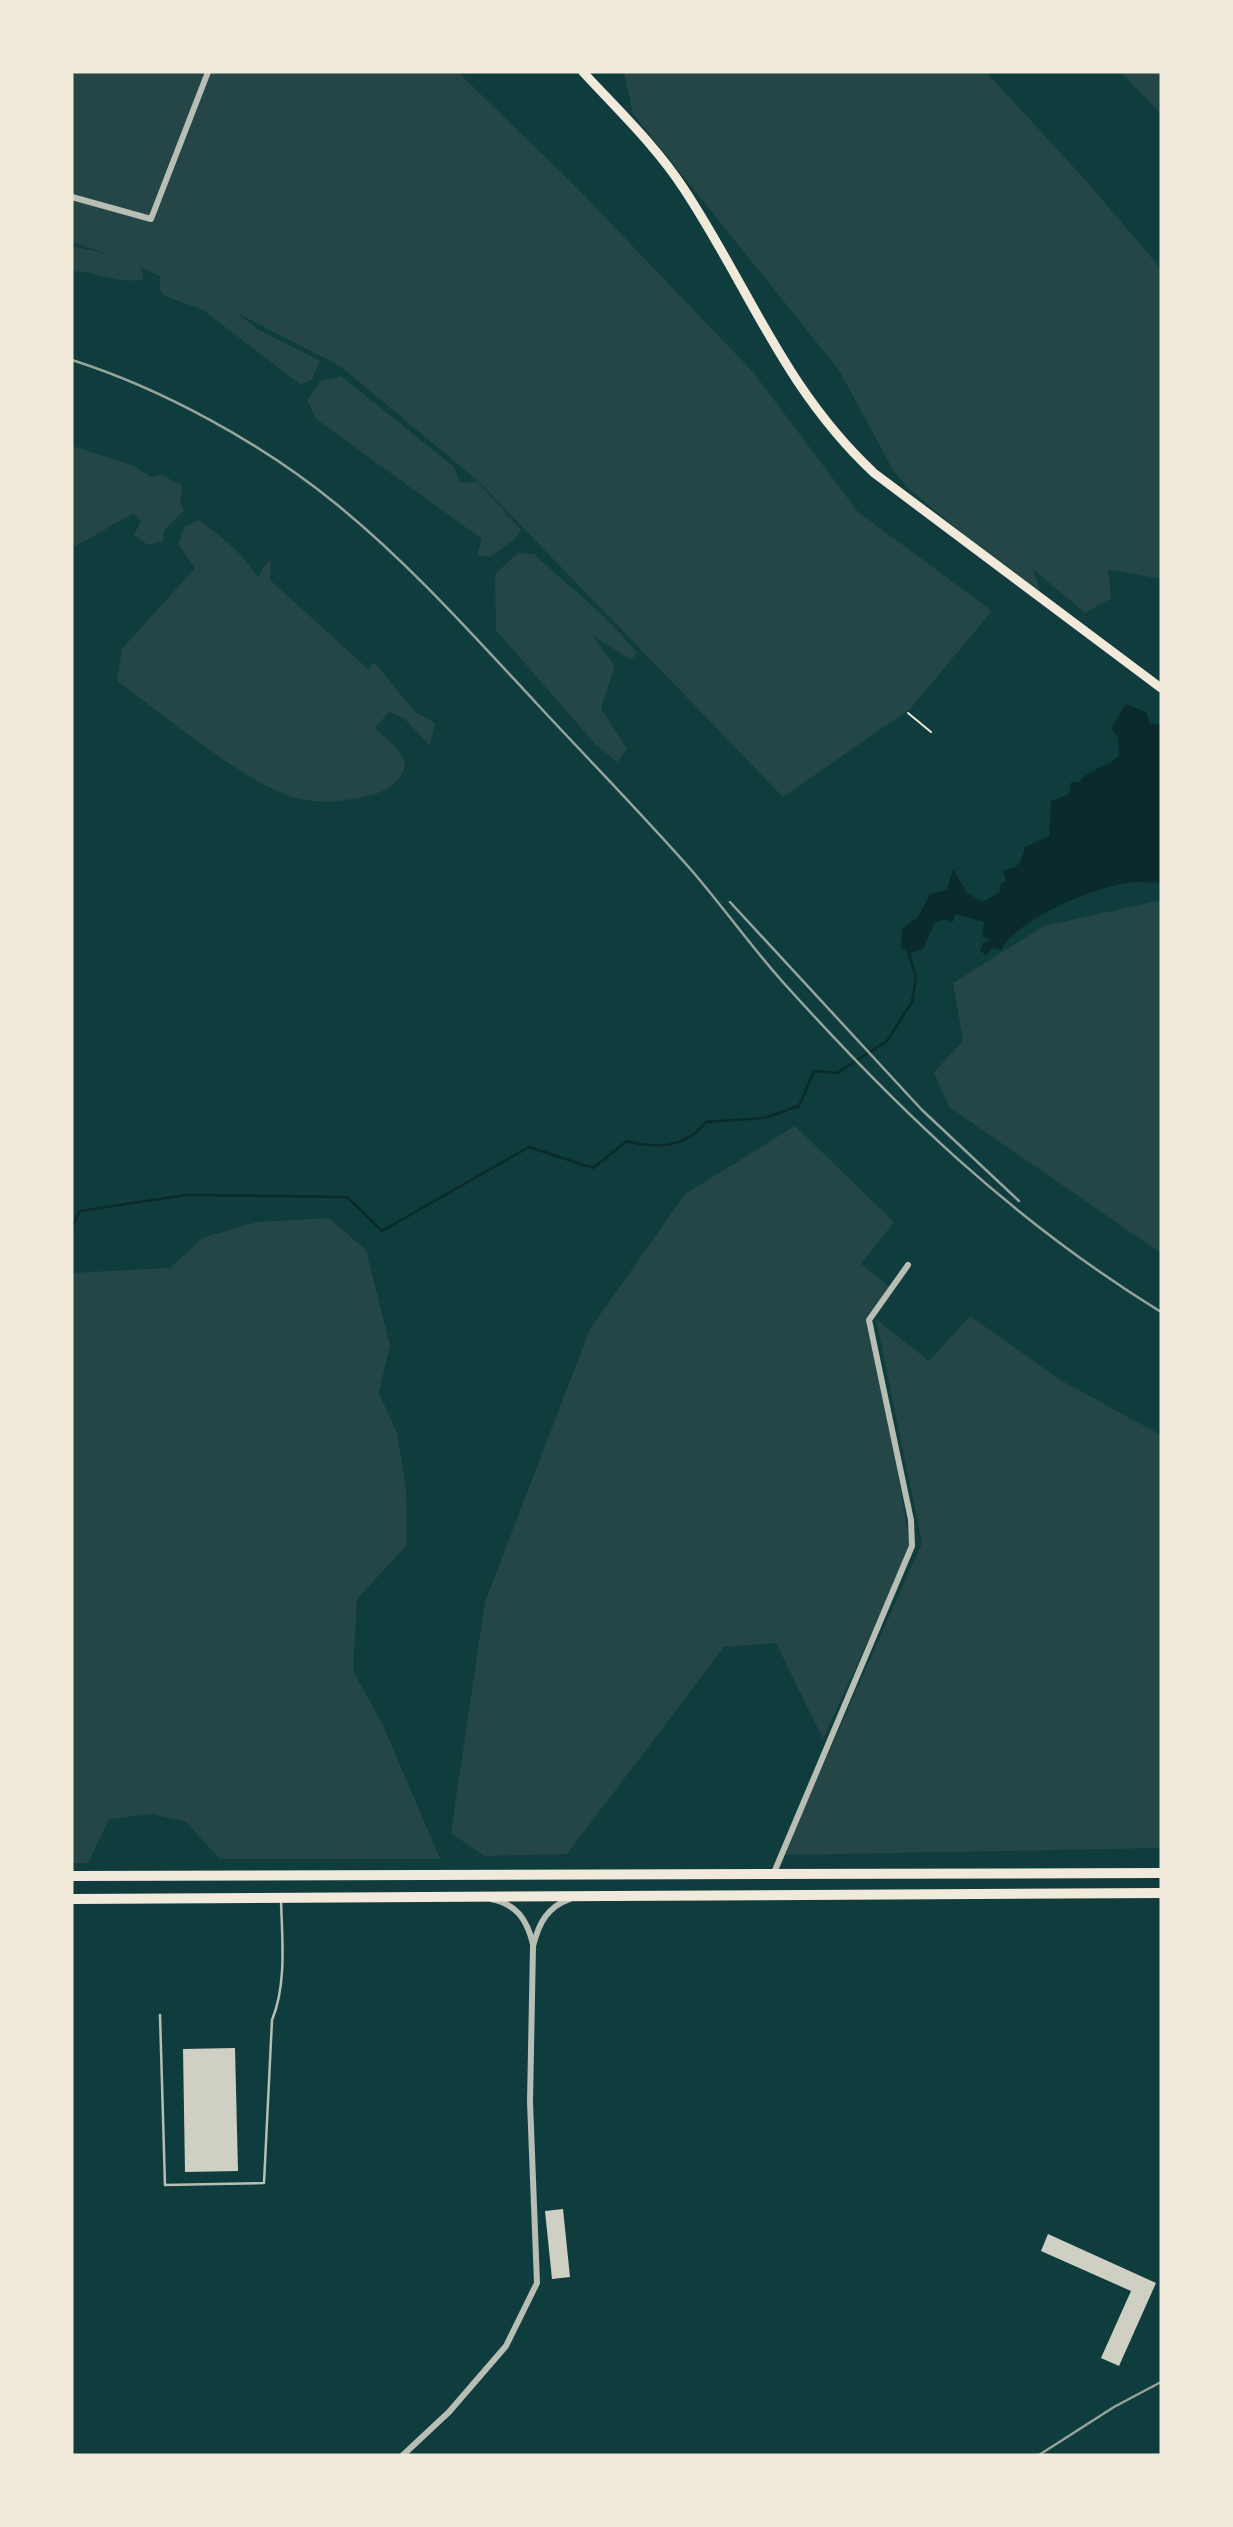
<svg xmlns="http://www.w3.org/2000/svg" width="1233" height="2527" font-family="Commissioner,sans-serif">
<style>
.green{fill:#244646}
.water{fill:#0a2a2b}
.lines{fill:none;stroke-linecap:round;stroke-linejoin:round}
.stream{stroke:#0a2a2b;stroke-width:2.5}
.building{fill:#cfcfc3}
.path{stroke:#f1e9da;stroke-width:2}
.service{stroke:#b8beb3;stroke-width:2.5}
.minor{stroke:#b8beb3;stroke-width:6}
.secondary{stroke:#f1e9da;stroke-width:9}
.primary{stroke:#f1e9da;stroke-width:10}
.rail{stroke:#97a49c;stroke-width:2.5}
</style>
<rect width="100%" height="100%" fill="#0f3d3e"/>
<g class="green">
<path d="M72 72H458L576 187 753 372 858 512 992 611 910 709 783 797 477 480 340 366 235 312 259 330 320 361 312 379 301 385 203 310 165 296 160 290V276L140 267 144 279C120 285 97 272 72 271V246L108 254 72 242Z"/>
<path d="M624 72H986L1089 184 1161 269V579L1108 569 1111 598 1085 613 1033 569 1041 592 986 553 907 487 892 468 839 370 633 114Z"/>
<path d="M1121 72H1161V114Z"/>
<path d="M341 376 454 467 460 483 478 482 521 530 514 540 490 557 477 555 482 539 316 419 307 400 321 381Z"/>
<path d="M72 446 134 466 151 477 161 475 182 485 180 502 184 510 164 530 163 541 148 545 134 535 141 521 134 513 72 548Z"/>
<path d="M199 520C223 538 243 553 258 578L263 567 271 560 270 580 368 669 374 662 416 713 435 723 430 746 404 718 389 712 375 728 396 747 405 761C405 780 386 792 370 795 346 801 325 804 301 799 254 791 159 711 117 681L122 649 195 568 178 544 185 526Z"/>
<path d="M518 553 534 554C569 587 608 615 637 653L631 660 592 635 615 666 601 708 627 749 617 762 595 744 496 630 495 574Z"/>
<path d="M1157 901 1161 902V1253L949 1107 934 1072 963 1041 953 983 1044 926Z"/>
<path d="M795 1126 894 1222 861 1264 891 1288 872 1313 909 1540 907 1556 823 1739 776 1643 724 1647 567 1854 484 1856 451 1833 485 1602 590 1329 685 1194Z"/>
<path d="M329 1218 366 1250 390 1345 379 1393 397 1433 406 1490 407 1545 357 1599 353 1671 383 1725 440 1859H220L185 1821 152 1814 109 1819 88 1863H72V1273L170 1268 204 1237 258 1222Z"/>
<path d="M970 1316 1062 1381 1161 1435V1848L783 1855 922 1543 876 1319 929 1361Z"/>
</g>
<path class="water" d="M1126 704 1147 713 1149 723 1161 725V882C1152 883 1143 882 1134 882 1098 885 1018 918 1001 950L993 948 986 955 980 951 983 943 990 940 982 936 984 922 955 914 953 922 945 919 935 922 923 949 910 953 901 948 902 929 918 917 930 894 947 890 953 869 967 893 983 902 1000 892V885L1006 881 1003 870C1019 869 1022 861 1025 847L1049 836 1051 801 1069 794 1071 782H1079C1089 768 1107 769 1119 755L1118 738 1111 728Z"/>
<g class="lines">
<path class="stream" d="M72 1227 80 1211 186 1195 347 1197 382 1231 529 1147 593 1168 627 1141C657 1149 686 1148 706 1122L764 1118 799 1106 814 1071 837 1073 887 1041 912 1002 916 977 908 951"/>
</g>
<g class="building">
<path d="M235 2048 238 2171 185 2172 183 2049Z"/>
<path d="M563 2209 570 2277 552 2279 545 2211Z"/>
<path d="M1048 2234 1156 2283 1119 2366 1101 2358 1131 2291 1041 2251Z"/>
</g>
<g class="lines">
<path class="path" d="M908 713 931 732"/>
<path class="service" d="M160 2015 165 2185 264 2183 272 2020C287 1984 282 1938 281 1900"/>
<g class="minor">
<path d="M72 197 151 219 208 72"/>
<path d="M773 1875 912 1546 911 1520 869 1320 908 1265"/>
<path d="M491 1899C517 1904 527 1920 533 1944"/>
<path d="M403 2455 449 2412 506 2346 537 2283 530 2102 533 1946C539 1923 547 1907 570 1899"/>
</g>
<path class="secondary" d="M583 72C618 110 656 146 684 189 750 289 784 389 874 473L1161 688"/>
<g class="primary">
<path d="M72 1876 1161 1873"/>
<path d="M72 1899 1161 1893"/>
</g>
<g class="rail">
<path d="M72 360C163 389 261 443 335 503 409 563 473 635 538 705 589 760 643 815 693 872 723 907 750 945 781 980 897 1109 1012 1220 1161 1312"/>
<path d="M730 902 922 1110 1019 1201"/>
<path d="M1039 2455 1114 2407 1161 2382"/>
</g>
</g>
<rect width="1233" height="2527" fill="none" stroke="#f1e9da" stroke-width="147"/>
</svg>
